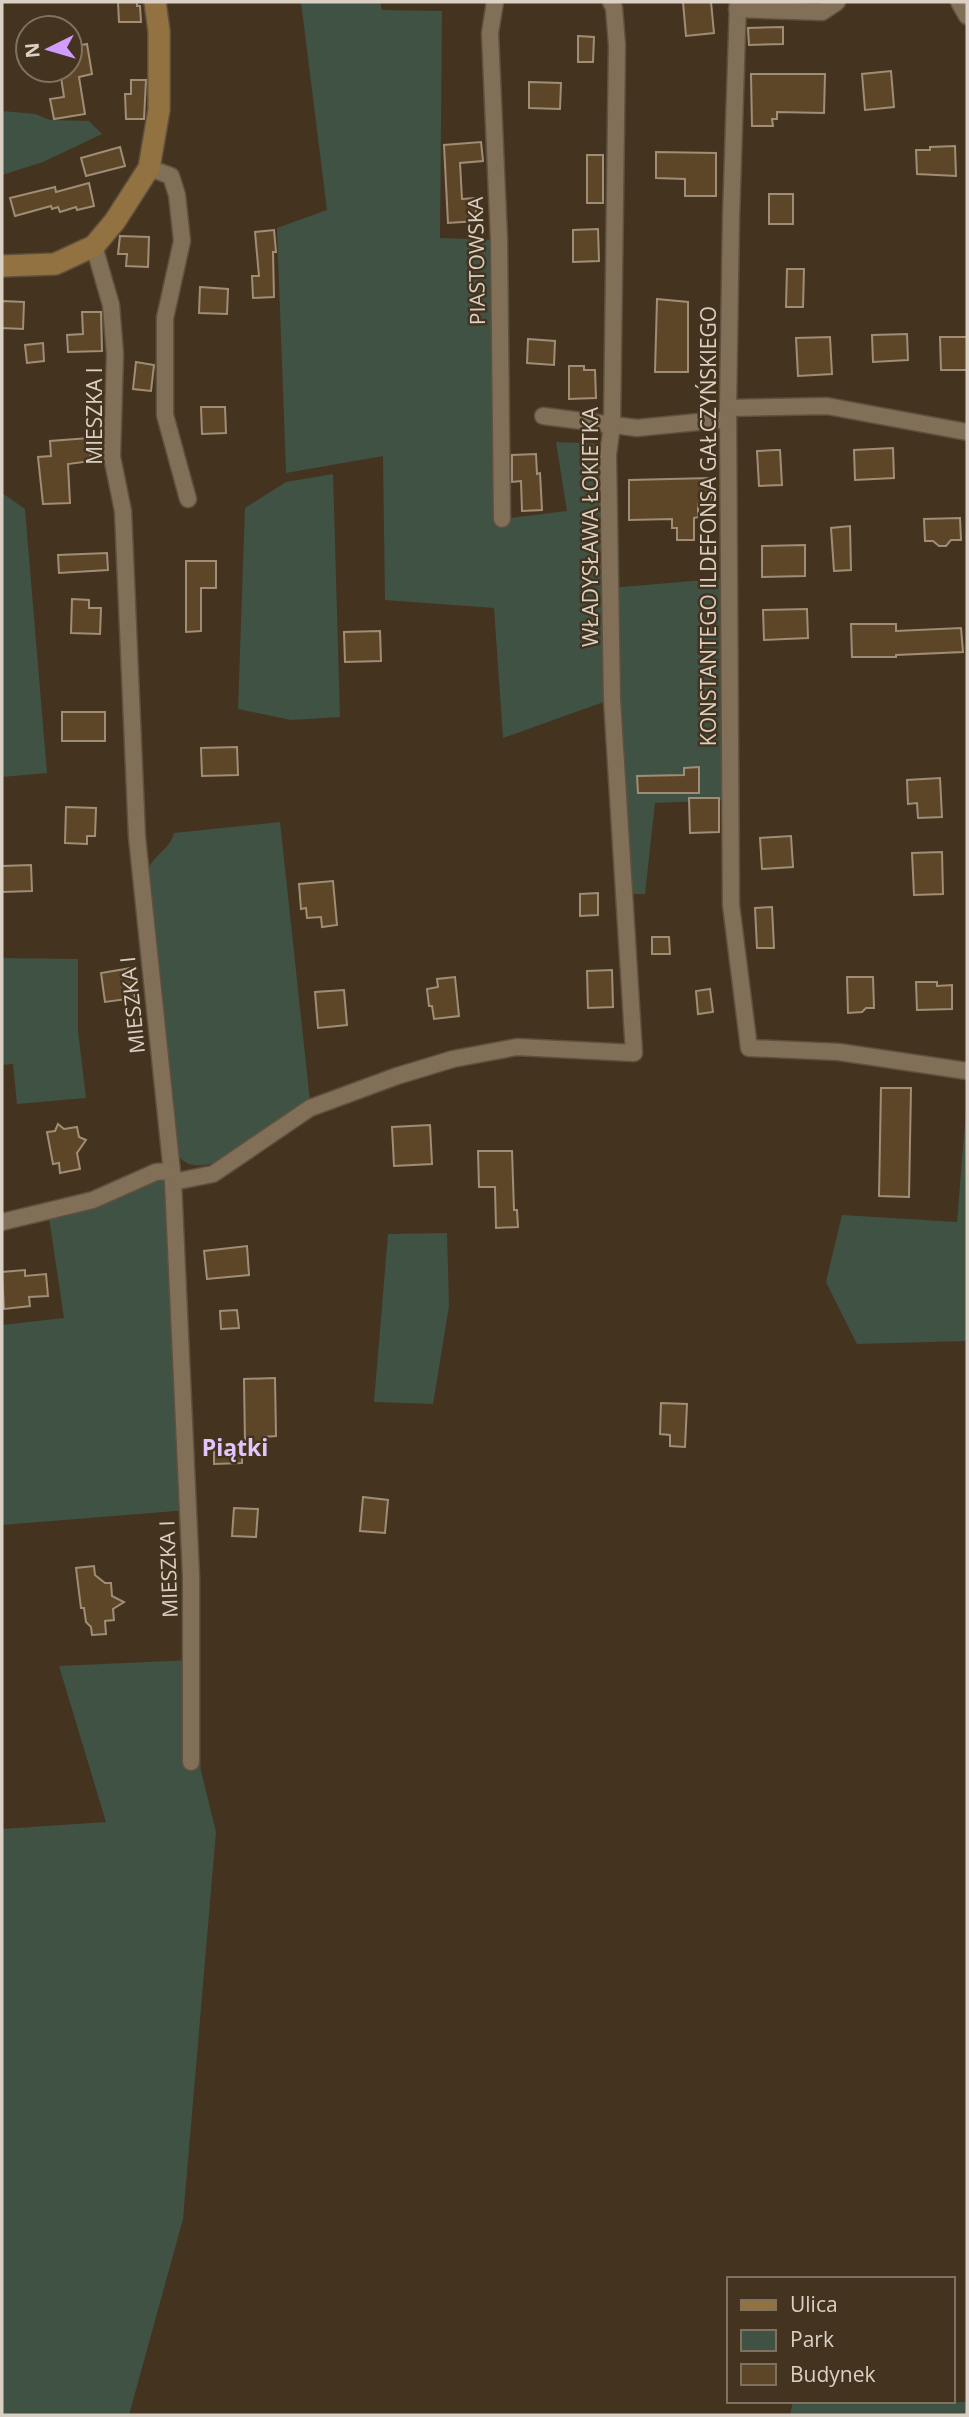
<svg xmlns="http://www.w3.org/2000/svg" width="969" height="2417" font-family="'Open Sans',sans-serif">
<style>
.green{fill:#3f5244}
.building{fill:#5d4628;stroke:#a08d76;stroke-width:2}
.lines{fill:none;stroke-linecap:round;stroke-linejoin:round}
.street-casing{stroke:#5f513f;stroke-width:19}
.secondary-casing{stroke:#5f513f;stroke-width:24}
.street{stroke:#816f58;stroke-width:16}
.secondary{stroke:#917240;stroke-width:21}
.labels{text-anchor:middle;stroke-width:5;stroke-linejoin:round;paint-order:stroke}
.street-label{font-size:21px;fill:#dbd0c4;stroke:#44341f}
.neighbourhood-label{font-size:23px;font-weight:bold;fill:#e1c6fd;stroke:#44341f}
</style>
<rect width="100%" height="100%" fill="#44341f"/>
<g class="green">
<path d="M301 2H380L382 10 442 11 440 238 499 240 502 519 567 511 556 442 609 444 610 588 728 578 730 800 655 803 645 894H624L612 699 503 738 494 608 385 600 383 456 286 473 277 228 327 210Z"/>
<path d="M2 111 35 114 50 120 89 121 102 134 43 162 2 175Z"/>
<path d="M333 474 340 717 291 720 238 709 245 508 286 482Z"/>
<path d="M2 493 25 509 47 773 2 777Z"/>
<path d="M280 822 310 1101C285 1119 199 1196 176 1152L148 870C153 855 170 850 174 833Z"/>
<path d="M2 958 78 959V1031L86 1098 17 1104 13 1064 2 1065Z"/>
<path d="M967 1098V1341L857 1344 826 1282 842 1215 957 1222Z"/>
<path d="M156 1172 173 1182 188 1510 2 1525V1325L64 1318 48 1211Z"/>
<path d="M447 1233 449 1306 433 1404 374 1402 388 1234Z"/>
<path d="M192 1660 201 1771 216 1832 183 2219 129 2415H2V1829L106 1822 59 1666Z"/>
<path d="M793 2401 967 2402V2415H790Z"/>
</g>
<g class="building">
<path d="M118 2H137V6H140L141 22H119Z"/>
<path d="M683 2H711L714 33 686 36Z"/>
<path d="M783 27V44L749 45 748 28Z"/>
<path d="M578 36 594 37 593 62H578Z"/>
<path d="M87 44 92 74 79 77 85 114 54 119 50 99 64 97 60 70H70V47Z"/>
<path d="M891 71 894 107 865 110 862 74Z"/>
<path d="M751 74H825L824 113 777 112V119H772L773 126H752Z"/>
<path d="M131 80H146L144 119H126L125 94H131Z"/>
<path d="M529 82 561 83 560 109 529 108Z"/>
<path d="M481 142 483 161 460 163 462 199 475 198 477 221 448 223 444 145Z"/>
<path d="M955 146 956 176 917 174 916 150H930V147Z"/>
<path d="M120 147 125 166 86 176 81 158Z"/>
<path d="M656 152 716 153V196H685V179L656 178Z"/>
<rect x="587" y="155" width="16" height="48"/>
<path d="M89 183 94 206 77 210 76 207 60 212 58 207 52 209 51 206 15 216 10 198 55 187 56 192Z"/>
<rect x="769" y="194" width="24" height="30"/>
<path d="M598 229 599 261 573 262V230Z"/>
<path d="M274 230 276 252H273L274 297 253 298 252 276H259L255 232Z"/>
<path d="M120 236 149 237 148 267 126 266 127 254H118Z"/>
<path d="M787 269H804L803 307H786Z"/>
<path d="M200 287 228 289 227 314 199 313Z"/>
<path d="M657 299 688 302V372H655Z"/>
<path d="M2 301 24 302 23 329 2 328Z"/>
<path d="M82 312H101L102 351 68 352 67 335 83 334Z"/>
<path d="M907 334 908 360 873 362 872 335Z"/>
<path d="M830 337 832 374 798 376 796 338Z"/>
<path d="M940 337H967V370H941Z"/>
<path d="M528 339 555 341 554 365 527 363Z"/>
<path d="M43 343 44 361 27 363 25 345Z"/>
<path d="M136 362 154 365 151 391 133 389Z"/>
<path d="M569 366H584V370H595L596 398 569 399Z"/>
<path d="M201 407H225L226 433 202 434Z"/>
<path d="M89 438 91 461 68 464 70 503 43 504 38 457 51 456 50 441Z"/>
<path d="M893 448 894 478 855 480 854 450Z"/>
<path d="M776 450H780L782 485 759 486 757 451Z"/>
<path d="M536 454 537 474 540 473 542 510 522 511 521 481 512 482V455Z"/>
<path d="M711 478 712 504H698V517L694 518V540H677V528H672V519L629 520V480Z"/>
<path d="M960 518 961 540H951L946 546H939L933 541H925L924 519Z"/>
<path d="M850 526 851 570 834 571 831 528Z"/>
<path d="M805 545V576L762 577V546Z"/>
<path d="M107 553 108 570 59 573 58 555Z"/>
<path d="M186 561H216V588H201V631L186 632Z"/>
<path d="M72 599 89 600V608H101L100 634 71 633Z"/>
<path d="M807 609 808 638 764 640 763 610Z"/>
<path d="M851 624H896V631L961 628 963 652 896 655V657H852Z"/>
<path d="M380 631 381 661 345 662 344 632Z"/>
<rect x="62" y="712" width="43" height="29"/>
<path d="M237 747 238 775 202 776 201 748Z"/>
<path d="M699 767V793H638L637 776 684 775V768Z"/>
<path d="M940 778 942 817 918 818 917 803 908 804 907 780Z"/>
<path d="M689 798H719V832L690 833Z"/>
<path d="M66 807 96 808 95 836H87V844L65 843Z"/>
<path d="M791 836 793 867 762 869 760 838Z"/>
<path d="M942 852 943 894 914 895 912 853Z"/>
<path d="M31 865 32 891 2 892V866Z"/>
<path d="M333 881 337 925 322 927 321 917 307 918 306 908 301 909 299 884Z"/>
<path d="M598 893V915L580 916V894Z"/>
<path d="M772 907 774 948H757L755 908Z"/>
<path d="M652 937H669L670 954H652Z"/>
<path d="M131 968 135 998 105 1002 101 973Z"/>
<path d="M612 970 613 1007 588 1008 587 971Z"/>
<path d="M455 977 459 1016 434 1019 432 1006H429L427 989 438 987 437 979Z"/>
<path d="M847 977H873L874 1008H866L862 1012 848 1013Z"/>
<path d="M916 982H937V986L952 985V1009L917 1010Z"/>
<path d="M710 989 713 1012 698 1014 696 991Z"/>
<path d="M344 990 347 1025 318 1028 315 992Z"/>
<path d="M881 1088H911L909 1197 879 1196Z"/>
<path d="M58 1124 64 1129 77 1127 79 1137 86 1140 77 1153 80 1169 60 1173 59 1163 53 1164 47 1132 55 1131Z"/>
<path d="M430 1125 432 1164 394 1166 392 1127Z"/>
<path d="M478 1151H512L514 1210H517L518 1227 496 1228 495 1187H479Z"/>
<path d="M247 1246 249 1275 207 1279 204 1251Z"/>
<path d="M25 1270V1276L46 1274 48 1296 29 1297 30 1306 4 1309 2 1272Z"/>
<path d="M237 1310 239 1328 221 1329 220 1311Z"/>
<path d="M275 1378 276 1436 263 1437 264 1443H245L244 1379Z"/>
<path d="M661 1403 687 1404 685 1447 670 1446V1435L660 1434Z"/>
<path d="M242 1445V1463L214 1464V1446Z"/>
<path d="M363 1497 388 1500 385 1533 360 1531Z"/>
<path d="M234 1508 258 1509 256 1537 232 1536Z"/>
<path d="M94 1566 95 1575 105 1583H111L112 1596 124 1602 113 1609 114 1620 105 1621 106 1634 92 1635 91 1627 86 1622 84 1608H81L76 1568Z"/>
</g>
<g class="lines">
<defs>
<g id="street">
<path d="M495 2 490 33 499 240 502 519"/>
<path d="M738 2 731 218 728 408 731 905 749 1048 839 1052 967 1071"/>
<path d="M959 2 967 16"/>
<path d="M737 9 822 12 837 2"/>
<path d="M149 168 171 176 177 195 182 241 165 318V415L188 499"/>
<path d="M94 246 111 305 115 354 112 457 123 511 137 837 173 1182 191 1576V1762"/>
<path d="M728 408 827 406 967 432"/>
<path d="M543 416 637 428 728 419"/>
<path d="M173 1182 213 1174 310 1108 397 1076 453 1059 517 1047 634 1053 612 699 608 455 612 425 617 45 614 8 611 2"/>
<path d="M2 1222 93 1200 156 1172 171 1171"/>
</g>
<path id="secondary" d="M2 266 55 264 94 246 115 221 149 168 159 110V31L155 2"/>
</defs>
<use href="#street" class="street-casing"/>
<use href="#secondary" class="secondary-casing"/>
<use href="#street" class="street"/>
<use href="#secondary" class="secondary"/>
</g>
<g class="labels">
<g class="street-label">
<text transform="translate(477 261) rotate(-91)" y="7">PIASTOWSKA</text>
<text transform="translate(95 416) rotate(-90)" y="7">MIESZKA I</text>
<text transform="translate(709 526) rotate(-90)" y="7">KONSTANTEGO ILDEFONSA GAŁCZYŃSKIEGO</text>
<text transform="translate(591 527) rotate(-90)" y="7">WŁADYSŁAWA ŁOKIETKA</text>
<text transform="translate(133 1005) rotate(-96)" y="7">MIESZKA I</text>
<text transform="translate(169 1569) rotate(-92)" y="7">MIESZKA I</text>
</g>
<g class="neighbourhood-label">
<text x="235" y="1456">Piątki</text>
</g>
</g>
<rect width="969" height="2417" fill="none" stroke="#dbd0c4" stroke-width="7"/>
<rect x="727" y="2277" width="228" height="126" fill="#44341f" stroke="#807261" stroke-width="2"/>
<rect x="741" y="2300" width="35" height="10" fill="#917240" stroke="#807261" stroke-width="2"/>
<text x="790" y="2312" font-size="21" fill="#dbd0c4">Ulica</text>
<rect x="741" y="2330" width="35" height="21" fill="#3f5244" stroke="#807261" stroke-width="2"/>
<text x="790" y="2347" font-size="21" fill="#dbd0c4">Park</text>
<rect x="741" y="2364" width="35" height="21" fill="#5d4628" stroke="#807261" stroke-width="2"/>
<text x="790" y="2382" font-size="21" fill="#dbd0c4">Budynek</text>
<g transform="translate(49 49) rotate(265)"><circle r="33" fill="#44341f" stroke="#807261" stroke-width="2"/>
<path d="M0-5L12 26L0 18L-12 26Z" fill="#d09dff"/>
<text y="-10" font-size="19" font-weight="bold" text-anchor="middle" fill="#dbd0c4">N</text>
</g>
</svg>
